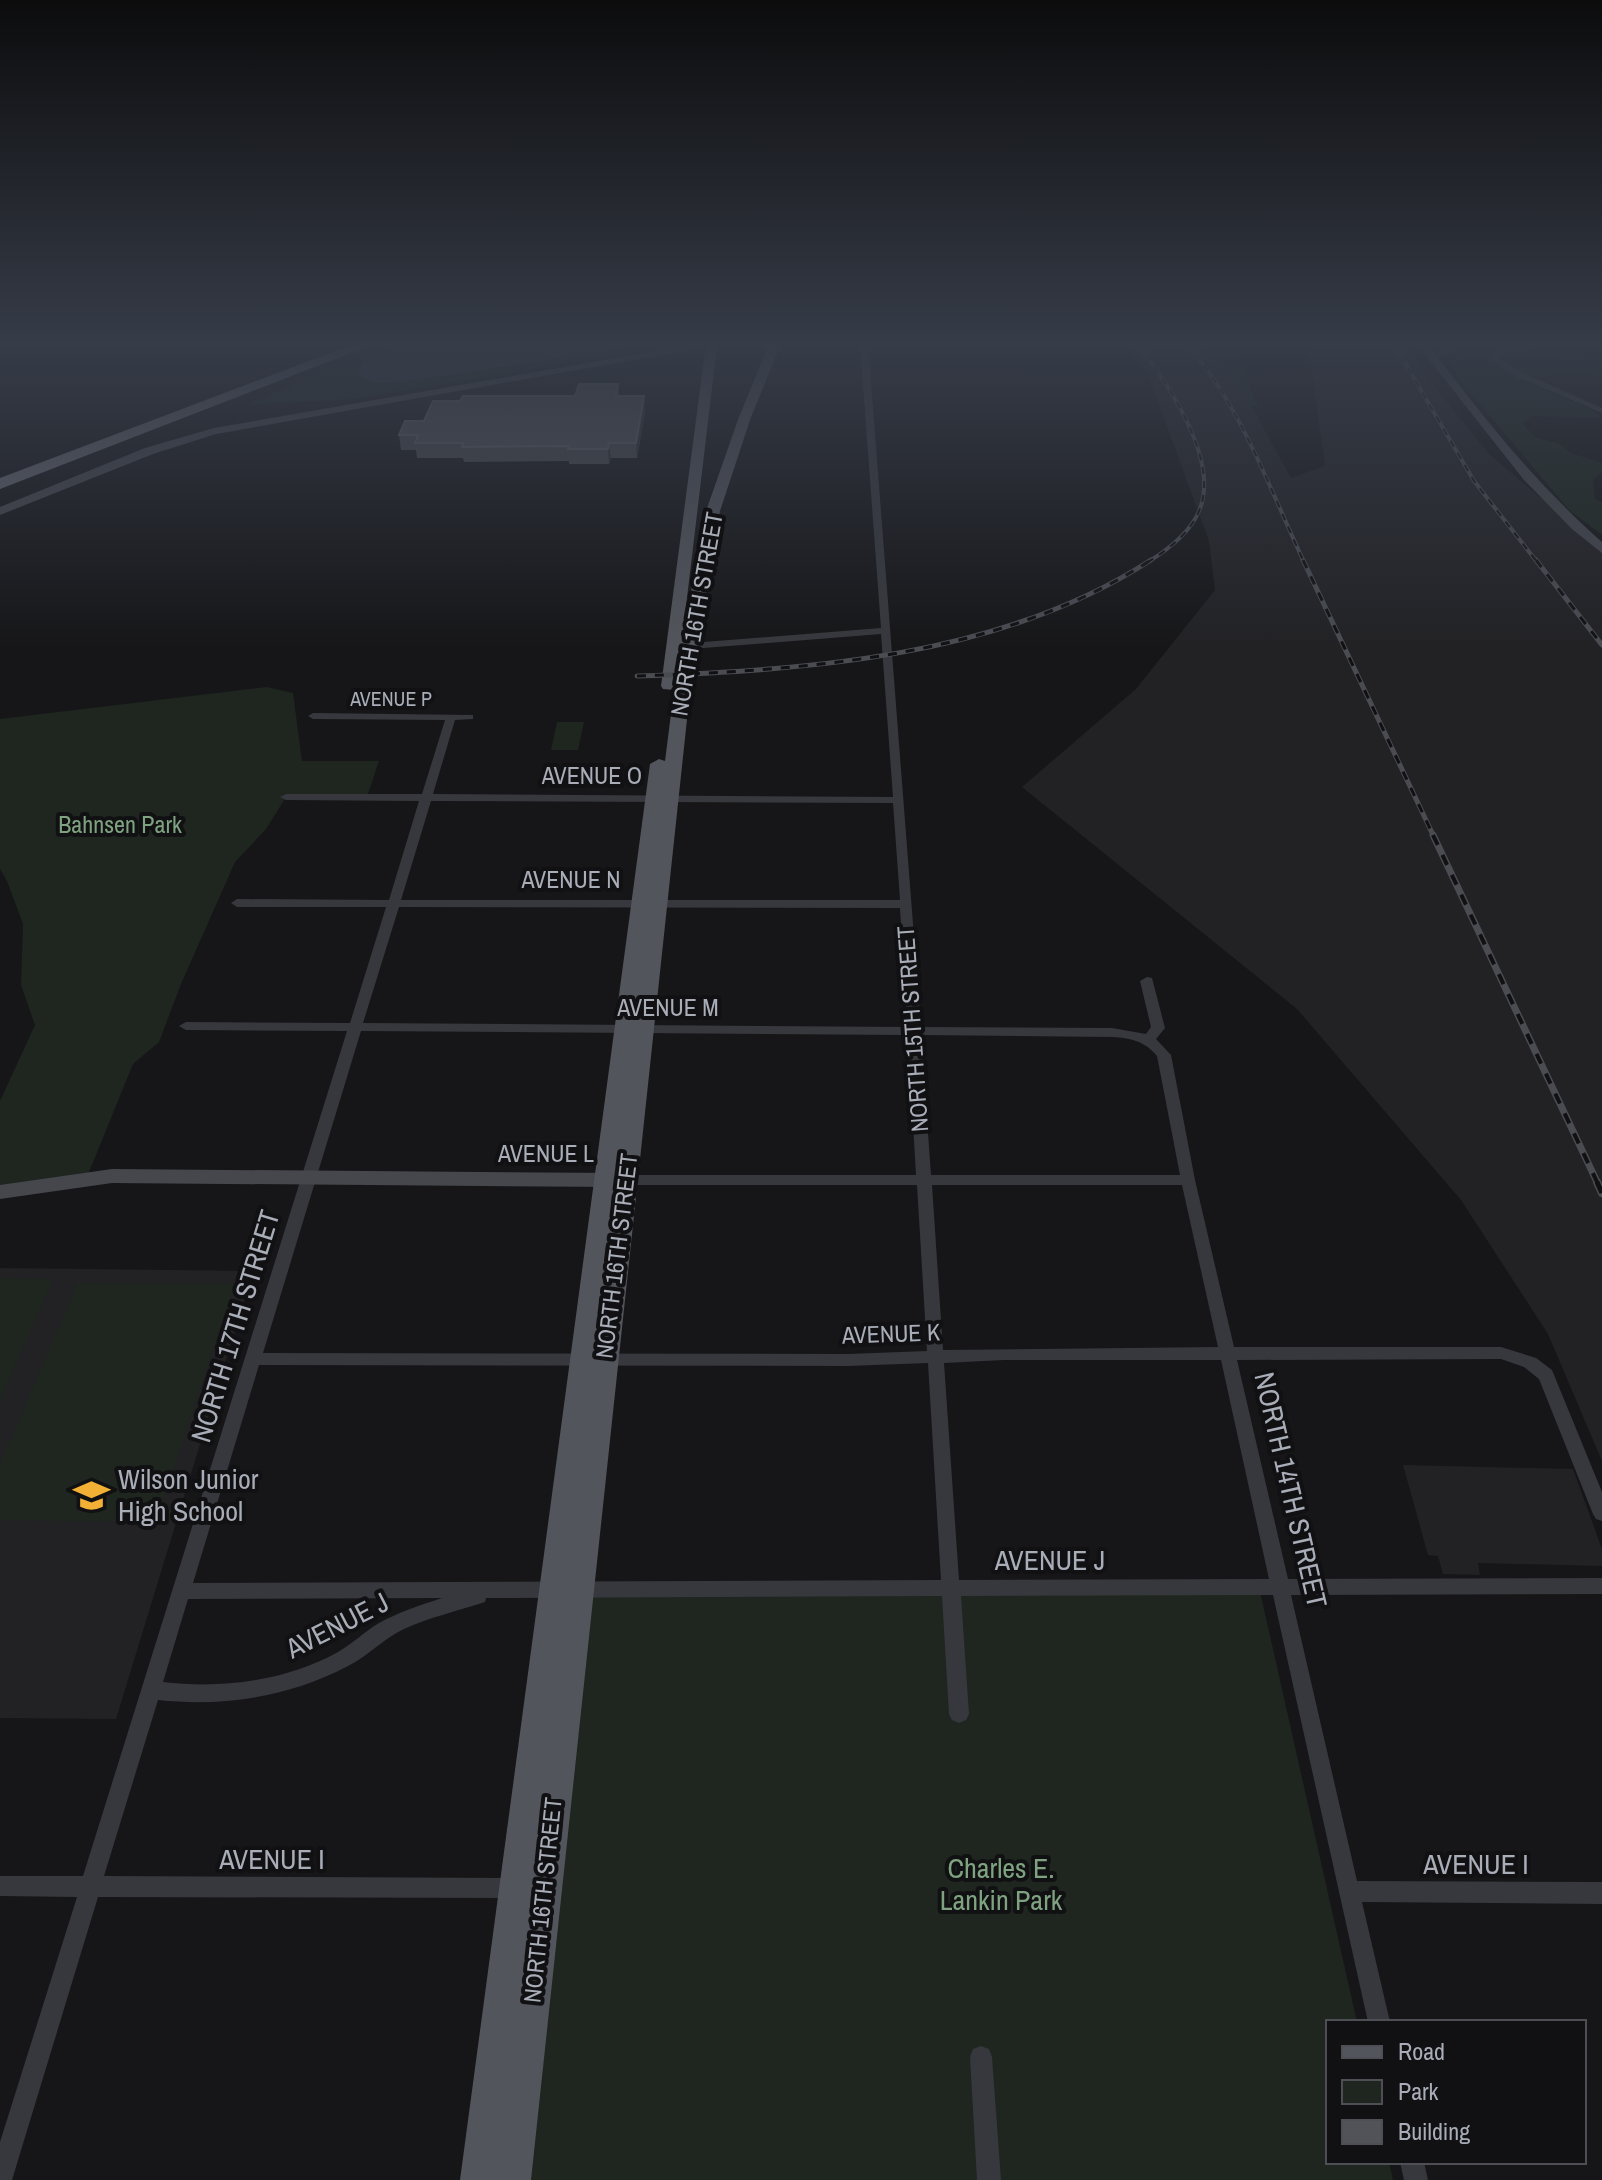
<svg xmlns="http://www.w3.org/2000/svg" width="1602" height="2180" font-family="'Archivo Narrow',sans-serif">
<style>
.built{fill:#222225}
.green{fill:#1e261f}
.water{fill:#2c353c}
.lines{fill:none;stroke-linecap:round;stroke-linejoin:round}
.street{fill:#37383d;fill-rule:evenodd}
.secondary{fill:#45474d;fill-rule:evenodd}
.primary{fill:#53555c;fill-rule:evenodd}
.highway{fill:#63666e;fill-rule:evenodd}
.rail-far3-casing{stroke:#4a4c52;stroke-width:4}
.rail-far2-casing{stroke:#4a4c52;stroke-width:5}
.rail-far1-casing{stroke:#4a4c52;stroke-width:7}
.rail-casing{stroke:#4a4c52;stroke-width:8}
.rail-far3{stroke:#111113;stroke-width:2;stroke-dasharray:7;stroke-linecap:butt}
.rail-far2{stroke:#111113;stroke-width:3;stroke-dasharray:9;stroke-linecap:butt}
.rail-far1{stroke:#111113;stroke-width:4;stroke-dasharray:11;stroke-linecap:butt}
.rail{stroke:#111113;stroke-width:5;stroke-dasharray:14;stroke-linecap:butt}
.wall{fill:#47494d}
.shaded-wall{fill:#2f3033}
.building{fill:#525359;stroke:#5f6168;stroke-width:2}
.labels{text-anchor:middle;stroke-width:8;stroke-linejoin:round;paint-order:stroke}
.far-street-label{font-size:20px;fill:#a8adb8;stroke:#111113}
.street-label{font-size:24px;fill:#a8adb8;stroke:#111113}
.park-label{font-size:24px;fill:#7fa381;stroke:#111113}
.near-street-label{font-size:28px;fill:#a8adb8;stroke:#111113}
.near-poi-label{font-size:28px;fill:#a8adb8;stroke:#111113;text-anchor:start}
.near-park-label{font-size:28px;fill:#7fa381;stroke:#111113}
</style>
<rect width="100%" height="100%" fill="#161618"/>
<g class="built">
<path d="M1124 344H1210L1223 354 1291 478 1325 466 1308 344H1408L1426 376 1489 454 1602 550V1461L1548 1334 1461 1200 1297 1009 1022 787 1136 689 1215 590 1209 541 1148 375Z"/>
<path d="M0 1268 253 1271 116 1719 0 1718Z"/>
<path d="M1403 1465 1573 1469 1602 1549V1566L1478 1563 1480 1575 1443 1574 1438 1556 1428 1555Z"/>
</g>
<g class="green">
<path d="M389 344H682L354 399 246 405Z"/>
<path d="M1204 344H1242V365L1258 407 1250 406 1231 371Z"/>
<path d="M1487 344C1526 344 1562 358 1602 356V377L1576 373 1520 379 1590 409 1602 418 1533 416 1522 423 1536 438 1558 443 1571 453 1602 463V472L1593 480 1595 499 1602 502V535L1569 510 1458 378 1449 362 1472 347Z"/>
<path d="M267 687 293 693 302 761H379L367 797H286L266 829 235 862 181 984 159 1042 133 1064 87 1177 0 1187V1101L35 1025 21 985 23 924 7 881 0 869V719Z"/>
<path d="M557 722H584L578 750H551Z"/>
<path d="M0 1278 53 1279 0 1400Z"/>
<path d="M78 1283 235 1284 155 1522 0 1520V1465Z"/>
<path d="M1259 1587 1357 2022H1328V2162H1389L1393 2180H518L579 1591Z"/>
</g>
<path class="water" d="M407 344H646L416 380C397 382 373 387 357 374L363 362Z"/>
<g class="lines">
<g class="street">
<path d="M860 344H868L921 1027 1112 1028 1146 1034 1151 1027 1140 981 1147 977 1152 978 1165 1028 1156 1039 1171 1055 1195 1180 1234 1347H1501L1536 1358 1552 1370 1602 1492V1521L1596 1519 1593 1514 1539 1379 1524 1367 1501 1359 1237 1360 1288 1579 1602 1578V1594L1291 1595 1357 1881 1602 1882V1904L1362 1902 1390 2022H1368L1273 1595 961 1596 969 1714 966 1720 959 1723 952 1720 949 1714 942 1596 486 1598 485 1602C458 1611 430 1617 404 1629 383 1639 368 1656 348 1666 289 1697 224 1707 158 1700L104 1876 516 1878 523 1881 527 1888 523 1895 516 1898 98 1897 12 2180H0V2142L77 1897 0 1896V1876H83L347 1031 186 1030 179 1026 186 1022 350 1023 386 907H237L231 903 237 899 389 900 419 801 286 800 280 797 286 794H422L445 720 313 719 308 716 313 713 473 715V719L455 720 433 794 893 797 881 634 691 649 686 646 691 643 881 628ZM431 801 893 803 900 900H401ZM399 907 900 908 907 1027 363 1023ZM361 1031 908 1035 916 1175H626L619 1180 626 1185H917L927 1351 848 1354 263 1353ZM921 1035 1112 1037C1130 1038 1145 1041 1157 1056L1180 1175H931ZM932 1185H1182L1218 1347 943 1350ZM1004 1360H1221L1269 1579 959 1580 944 1363ZM928 1363 941 1580 193 1583 259 1365 848 1366ZM442 1598C421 1605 399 1612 379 1623 364 1632 352 1644 338 1652 286 1681 222 1689 163 1682L188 1599Z"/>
<path d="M1456 344H1466L1435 360 1428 358Z"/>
<path d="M1528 344H1536L1528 352 1501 356 1499 358 1521 372 1602 408V413L1515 376 1491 359 1495 352 1523 348Z"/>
<path d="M981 2046 989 2049 992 2057 1001 2180H977L970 2057 973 2049Z"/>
<path d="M1400 2162H1424L1428 2180H1404Z"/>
</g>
<g class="secondary">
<path d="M697 344H723L216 434 153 454 0 515V507L145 448 214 428Z"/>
<path d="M1417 344H1428C1481 415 1535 483 1602 542V553L1572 529 1524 480Z"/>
<path d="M112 1169 618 1173 625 1175 629 1180 625 1185 618 1187 112 1183 0 1199V1185Z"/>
</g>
<path class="primary" d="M706 344 717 346 682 640 706 511 739 417 769 344H781L751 417 720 511 691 682 531 2180H460L650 764 659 759 665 761 674 690 663 689 661 686Z"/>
<g class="highway">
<path d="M354 344H374L0 489V478Z"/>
<path d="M704 344H718V346L711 350Z"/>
</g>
<defs>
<g id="rail-far3">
<path d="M1138 344C1167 383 1221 460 1199 511 1190 533 1169 549 1148 562"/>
<path d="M1186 344C1240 403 1270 490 1304 562"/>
<path d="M1394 344 1474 481 1537 562"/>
</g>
<g id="rail-far2">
<path d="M1303 560 1434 837"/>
<path d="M1536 560 1602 645"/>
<path d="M637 676C810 670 1001 657 1151 560"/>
</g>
<path id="rail-far1" d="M1433 835 1598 1184"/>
<path id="rail" d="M1597 1182 1602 1193"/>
</defs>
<use href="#rail-far3" class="rail-far3-casing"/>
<use href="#rail-far2" class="rail-far2-casing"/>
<use href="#rail-far1" class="rail-far1-casing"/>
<use href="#rail" class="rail-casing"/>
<use href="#rail-far3" class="rail-far3"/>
<use href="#rail-far2" class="rail-far2"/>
<use href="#rail-far1" class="rail-far1"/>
<use href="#rail" class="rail"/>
</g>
<path class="wall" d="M618 384 619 396 645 411 637 458H611L609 464H569V461L464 462 463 458H417L416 450H401L399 435 460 401 575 396Z"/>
<g class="shaded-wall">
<path d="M644 396 645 411 637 458 636 443Z"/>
<path d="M609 443 611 458 609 464 608 449Z"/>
</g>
<path class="building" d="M579 384H618L616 396H644L636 443H609L608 449H568L569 446 462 447 463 443H415L418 435H399L405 421H424L433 401H460L463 396H575Z"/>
<linearGradient id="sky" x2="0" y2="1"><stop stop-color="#0c0c0d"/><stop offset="0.53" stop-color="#363c48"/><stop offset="1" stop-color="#363c48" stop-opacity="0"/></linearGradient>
<rect width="1602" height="650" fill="url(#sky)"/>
<defs>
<symbol id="school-bare" viewBox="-9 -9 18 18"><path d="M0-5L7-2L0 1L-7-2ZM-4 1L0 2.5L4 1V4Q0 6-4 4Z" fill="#f2b134" stroke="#111113" stroke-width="2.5" paint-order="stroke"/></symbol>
</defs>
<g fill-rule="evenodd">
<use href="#school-bare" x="66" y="1470" width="51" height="51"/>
</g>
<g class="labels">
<g class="far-street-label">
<text x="391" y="706">AVENUE P</text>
</g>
<g class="street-label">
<text transform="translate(697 614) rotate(-80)" y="8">NORTH 16TH STREET</text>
<text x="592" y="784">AVENUE O</text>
<text x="571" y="888">AVENUE N</text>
<text x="668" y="1016">AVENUE M</text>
<text transform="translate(913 1029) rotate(-94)" y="8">NORTH 15TH STREET</text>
<text x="546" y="1162">AVENUE L</text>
<text transform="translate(617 1256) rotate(-83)" y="8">NORTH 16TH STREET</text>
<text transform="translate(891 1334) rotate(-2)" y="8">AVENUE K</text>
<text transform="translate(543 1900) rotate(-84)" y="8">NORTH 16TH STREET</text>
</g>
<g class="park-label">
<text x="120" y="833">Bahnsen Park</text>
</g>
<g class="near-street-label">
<text transform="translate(235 1326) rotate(-73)" y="10">NORTH 17TH STREET</text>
<text transform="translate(1291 1490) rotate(77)" y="10">NORTH 14TH STREET</text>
<text x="1050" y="1570">AVENUE J</text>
<text transform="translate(337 1625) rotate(-27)" y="10">AVENUE J</text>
<text x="272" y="1869">AVENUE I</text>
<text x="1476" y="1874">AVENUE I</text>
</g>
<g class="near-poi-label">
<text x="118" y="1489">Wilson Junior<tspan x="118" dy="32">High School</tspan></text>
</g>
<g class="near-park-label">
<text x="1001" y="1878">Charles E.<tspan x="1001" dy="32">Lankin Park</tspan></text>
</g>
</g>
<rect x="1326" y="2020" width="260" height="144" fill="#111113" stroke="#4d4f55" stroke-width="2"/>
<rect x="1342" y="2046" width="40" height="12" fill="#53555c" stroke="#4d4f55" stroke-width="2"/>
<text x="1398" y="2060" font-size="24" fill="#a8adb8">Road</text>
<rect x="1342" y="2080" width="40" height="24" fill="#1e261f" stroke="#4d4f55" stroke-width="2"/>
<text x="1398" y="2100" font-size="24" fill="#a8adb8">Park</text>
<rect x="1342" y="2120" width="40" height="24" fill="#525359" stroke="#4d4f55" stroke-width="2"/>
<text x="1398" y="2140" font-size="24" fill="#a8adb8">Building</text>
</svg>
